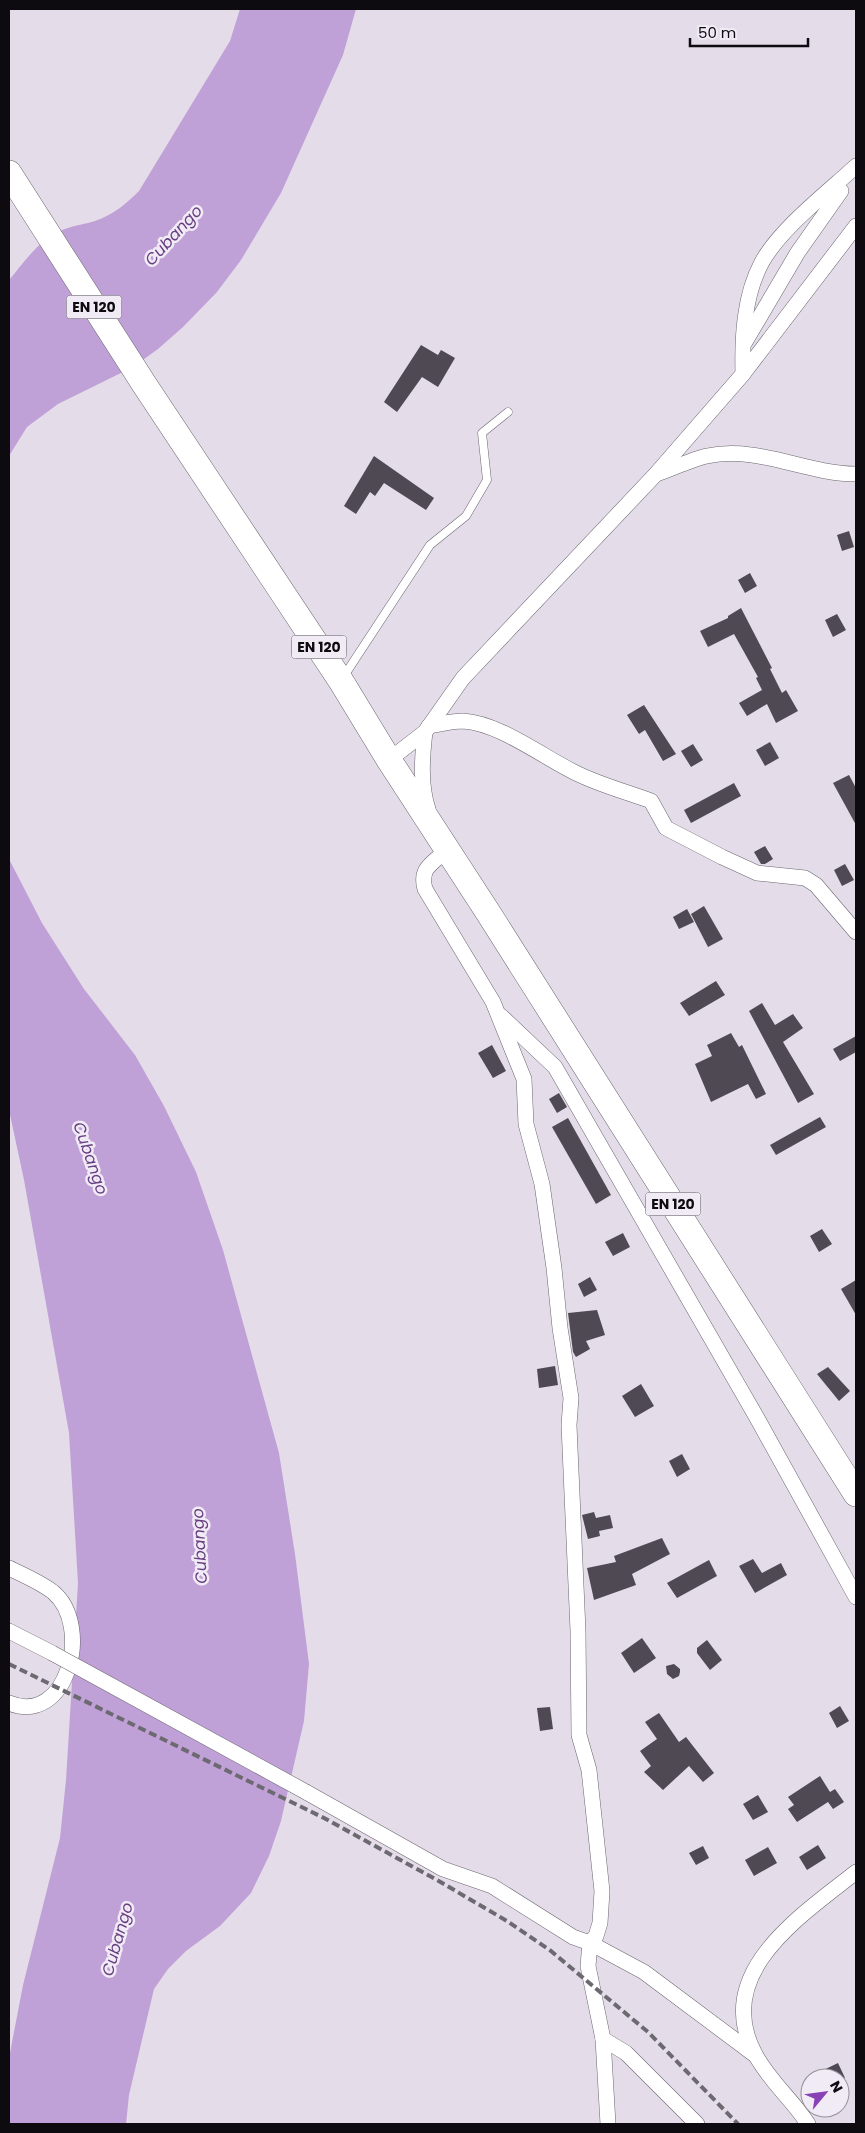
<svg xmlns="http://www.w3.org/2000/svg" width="865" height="2133" font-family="Poppins,sans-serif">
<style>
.water{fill:#c0a1d7}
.building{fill:#4e4953}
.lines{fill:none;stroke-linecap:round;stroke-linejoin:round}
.lane-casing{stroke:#6a656f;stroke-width:9}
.street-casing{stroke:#6a656f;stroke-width:16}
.primary-casing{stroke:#6a656f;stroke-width:26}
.lane{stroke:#fff;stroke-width:8}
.street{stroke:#fff;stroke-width:15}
.primary{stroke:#fff;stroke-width:25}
.rail{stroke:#6d6970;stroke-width:4;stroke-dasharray:8 4;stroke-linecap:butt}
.street-bridge-casing{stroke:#6a656f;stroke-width:16;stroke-linecap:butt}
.street-bridge{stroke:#fff;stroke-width:15}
.labels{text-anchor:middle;stroke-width:5;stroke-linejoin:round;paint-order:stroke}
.shield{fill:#f1ebf6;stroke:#514e54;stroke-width:1}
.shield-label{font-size:14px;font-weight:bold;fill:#0d0b0f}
.water-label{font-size:16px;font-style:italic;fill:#683f82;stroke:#f1ebf6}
</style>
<rect width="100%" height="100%" fill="#e4dde9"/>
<g class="water">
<path d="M240 9H356L343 55 281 193 241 260 217 292 183 327 158 349 133 367 58 404 27 427 9 456V280C25 261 41 237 65 229 75 225 86 224 95 221 113 215 126 204 139 191L230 41Z"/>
<path d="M9 859 42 923 84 989 135 1055 164 1106 196 1172 223 1250 279 1453 295 1554 309 1664 304 1721 281 1821 269 1856 251 1893 220 1926 186 1951 168 1969 154 1989 129 2095 126 2124H9V2058L23 1985 60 1838 66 1780 78 1583 69 1433 24 1180 9 1110Z"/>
</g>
<g class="building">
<path d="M421 345 438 355 441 350 455 358 438 387 422 377 397 412 384 402Z"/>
<path d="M374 456 434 498 426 510 384 483 375 496 370 492 356 514 344 506Z"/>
<path d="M849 531 854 547 842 551 837 535Z"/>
<path d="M750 573 757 586 745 593 738 580Z"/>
<path d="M741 608 772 668 770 669 782 693 786 690 798 711 776 723 767 704 747 716 739 703 762 690 756 678 758 677 734 634 708 647 700 631 728 618V616Z"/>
<path d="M837 614 846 630 833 637 825 620Z"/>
<path d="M644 705 676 754 663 761 645 730 639 734 627 715Z"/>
<path d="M770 742 779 758 765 766 756 750Z"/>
<path d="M693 744 703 760 691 767 681 751Z"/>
<path d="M849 775 856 788V825L833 783Z"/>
<path d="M734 783 741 796 691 823 684 810Z"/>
<path d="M765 846 773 859 765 864H761L754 852Z"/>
<path d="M845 864 854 880 842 886 834 870Z"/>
<path d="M704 906 723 939 708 947 691 914Z"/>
<path d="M687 909 694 922 679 929 673 917Z"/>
<path d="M716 981 725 995 689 1016 680 1003Z"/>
<path d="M762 1003 775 1025 793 1014 803 1028 783 1042 814 1094 798 1103 749 1011Z"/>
<path d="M731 1033 739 1047 742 1045 766 1094 756 1099 748 1084 711 1102 695 1064 712 1056 707 1045Z"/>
<path d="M856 1036V1052L840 1061 833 1049Z"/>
<path d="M492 1045 506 1071 493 1078 478 1053Z"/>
<path d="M559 1093 567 1107 557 1113 549 1099Z"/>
<path d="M820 1117 826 1127 776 1155 770 1145Z"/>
<path d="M568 1118 611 1195 596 1204 552 1127Z"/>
<path d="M822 1229 832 1244 819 1252 810 1236Z"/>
<path d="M623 1233 630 1247 613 1256 605 1242Z"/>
<path d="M590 1277 597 1290 584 1297 578 1284Z"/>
<path d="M856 1280V1315L841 1289Z"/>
<path d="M597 1310 605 1335 586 1341 590 1349 576 1357 573 1352 568 1313Z"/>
<path d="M555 1366 558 1385 539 1388 537 1369Z"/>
<path d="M828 1367 850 1391 839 1401 817 1374Z"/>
<path d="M641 1384 654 1406 635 1417 622 1396Z"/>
<path d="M682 1454 690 1469 677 1477 669 1461Z"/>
<path d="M594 1512 596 1518 610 1515 613 1528 599 1531 600 1536 588 1539 582 1515Z"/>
<path d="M662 1538 670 1554 632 1574 636 1585 594 1600 587 1568 616 1562 614 1556Z"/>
<path d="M753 1559 762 1573 781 1563 787 1575 755 1593 739 1566Z"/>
<path d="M709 1560 717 1576 677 1598 667 1583Z"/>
<path d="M642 1638 656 1658 634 1673 621 1653Z"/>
<path d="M707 1640 722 1660 710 1670 697 1653V1648Z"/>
<path d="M674 1664 680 1669V1672L679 1676 673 1679 667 1674 666 1666Z"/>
<path d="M840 1706 849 1721 837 1728 829 1713Z"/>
<path d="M550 1707 553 1729 540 1731 537 1708Z"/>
<path d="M659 1713 679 1742 686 1737 714 1773 703 1782 689 1766 663 1790 644 1772 651 1766 640 1751 657 1739 645 1722Z"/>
<path d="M820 1776 830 1792 835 1789 844 1802 833 1809 828 1802 797 1822 788 1809 794 1805 788 1797Z"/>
<path d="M758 1795 768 1812 753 1820 743 1804Z"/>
<path d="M818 1845 826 1858 807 1870 799 1857Z"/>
<path d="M703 1846 709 1858 696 1865 689 1853Z"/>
<path d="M768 1847 777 1863 754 1876 745 1860Z"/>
<path d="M838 2063 845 2078H807Z"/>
</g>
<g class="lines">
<defs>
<path id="lane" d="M344 676 430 545 466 516 487 480 482 433 508 412"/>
<g id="street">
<path d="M745 342 798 252 841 191"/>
<path d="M743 374 856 226"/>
<path d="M656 474C671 469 693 459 707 456 758 445 806 474 856 474"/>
<path d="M429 726C440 724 452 721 463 721 499 723 543 757 576 773 600 785 627 792 651 801L666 828 722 857 757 873 805 878 816 885 856 932"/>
<path d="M425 732C422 758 420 785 428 809"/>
<path d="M389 760 425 732 463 678 656 474 743 374C742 337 744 295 762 262 781 228 827 193 856 166"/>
<path d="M447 850C433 863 419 868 425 889L493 1002 524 1079 526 1124 542 1184 554 1268 560 1328 571 1398 569 1425 578 1631 579 1735 589 1770 602 1891 600 1923 596 1936 590 1943 644 1972 755 2055"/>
<path d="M501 1016 555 1067 757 1418 856 1597"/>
<path d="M9 1568C23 1575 40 1582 53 1592 93 1625 68 1727 9 1703"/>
<path d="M9 1631 52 1653"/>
<path d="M306 1792 443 1869 492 1886 573 1937 590 1943 588 1966 603 2039 626 2053 697 2124"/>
<path d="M603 2039 608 2124"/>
<path d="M808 2124C792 2099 770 2082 755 2054 711 1973 802 1915 856 1872"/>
</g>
<path id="primary" d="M9 173 144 384 341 681 389 760 489 914 856 1494"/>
</defs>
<use href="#lane" class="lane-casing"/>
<use href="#street" class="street-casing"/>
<use href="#primary" class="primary-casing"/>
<use href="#lane" class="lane"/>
<use href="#street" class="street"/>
<use href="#primary" class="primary"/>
<path class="rail" d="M9 1664 324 1818 437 1880 507 1921 551 1951 648 2032 738 2124"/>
<defs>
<path id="street-bridge" d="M52 1653 306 1792"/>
</defs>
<use href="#street-bridge" class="street-bridge-casing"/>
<use href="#street-bridge" class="street-bridge"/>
</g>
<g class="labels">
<g class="shield">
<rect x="66.5" y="295.5" width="55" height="23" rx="4"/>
<rect x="291.5" y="635.5" width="55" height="23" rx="4"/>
<rect x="645.5" y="1192.5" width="55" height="23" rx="4"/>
</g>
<g class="shield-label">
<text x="94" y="312">EN 120</text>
<text x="319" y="652">EN 120</text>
<text x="673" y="1209">EN 120</text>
</g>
<g class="water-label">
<text transform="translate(173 235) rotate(-47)" y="6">Cubango</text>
<text transform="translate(91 1158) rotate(71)" y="6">Cubango</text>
<text transform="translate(199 1546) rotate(-93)" y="6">Cubango</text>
<text transform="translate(117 1939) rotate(-74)" y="6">Cubango</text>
</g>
</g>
<rect width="865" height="2133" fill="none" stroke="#0d0b0f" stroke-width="20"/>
<g transform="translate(825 2093) rotate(61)"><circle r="24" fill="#f1ebf6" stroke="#96919a"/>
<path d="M0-4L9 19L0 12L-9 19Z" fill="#8942b5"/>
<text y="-8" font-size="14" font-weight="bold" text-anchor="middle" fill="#0d0b0f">N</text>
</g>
<path d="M690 38v8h118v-8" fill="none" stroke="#0d0b0f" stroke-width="2.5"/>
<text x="698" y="38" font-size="15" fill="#0d0b0f" stroke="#f1ebf6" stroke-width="4" paint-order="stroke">50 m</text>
</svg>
